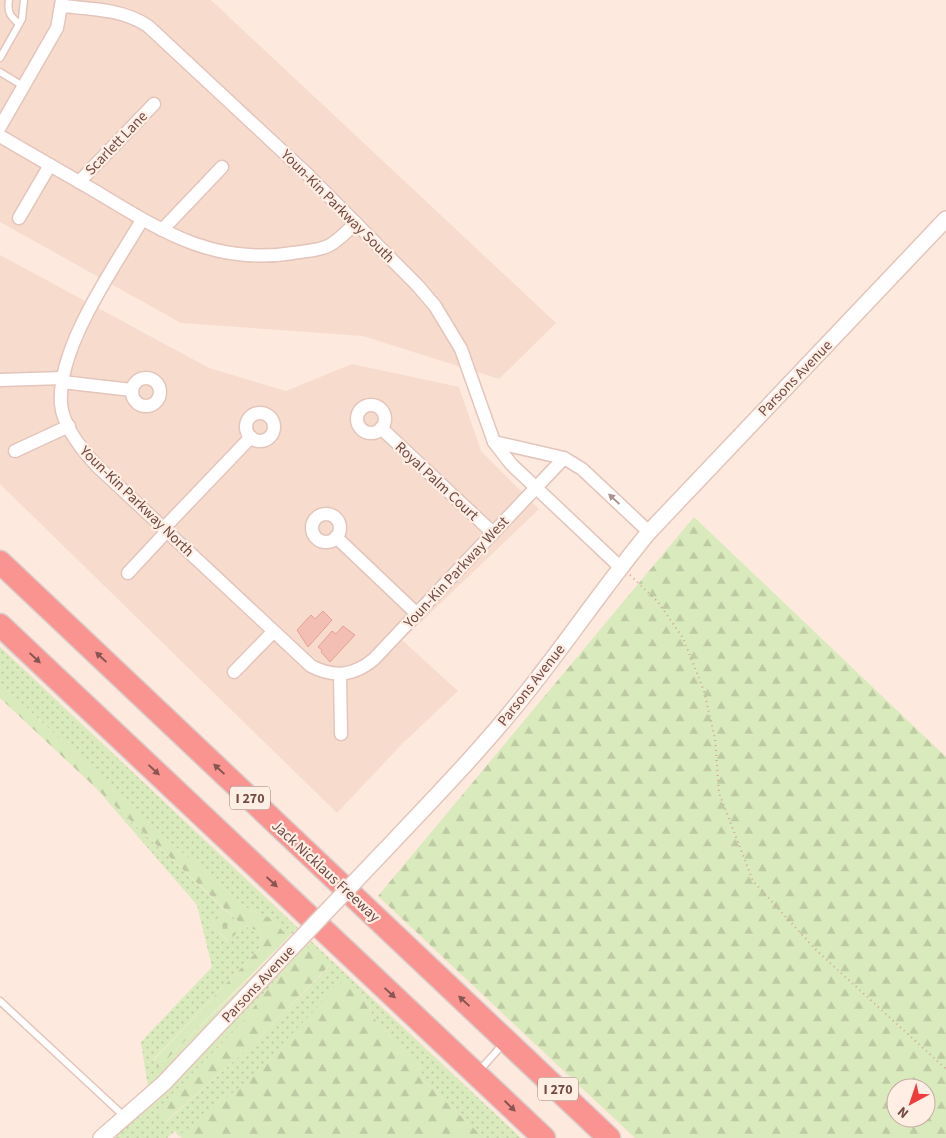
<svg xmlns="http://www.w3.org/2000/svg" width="946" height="1138" font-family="'Source Sans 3',sans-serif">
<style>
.residential{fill:#f7dcce}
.grass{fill:url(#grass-dots)}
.forest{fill:url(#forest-firs);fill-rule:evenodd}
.cemetery{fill:url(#cemetery-stones)}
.building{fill:#f3bfb4;stroke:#e6a094}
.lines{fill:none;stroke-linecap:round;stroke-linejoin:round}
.service-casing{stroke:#e3c5bc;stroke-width:9}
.minor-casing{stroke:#e3c5bc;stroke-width:15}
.tertiary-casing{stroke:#e3c5bc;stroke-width:18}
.motorway-casing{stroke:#d8cdcb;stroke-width:25}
.path{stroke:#d7a298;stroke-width:2;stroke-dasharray:1 4;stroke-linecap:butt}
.service{stroke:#fff;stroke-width:6}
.minor{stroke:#fff;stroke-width:12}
.tertiary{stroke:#fff;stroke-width:15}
.motorway{stroke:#fa9490;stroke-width:22}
.tertiary-bridge-casing{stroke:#e3c5bc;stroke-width:18;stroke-linecap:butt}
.tertiary-bridge{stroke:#fff;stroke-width:15}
.oneway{fill:#ab938f}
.oneway2{fill:#875650}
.labels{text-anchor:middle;stroke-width:4.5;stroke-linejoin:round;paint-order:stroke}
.shield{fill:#ffeee4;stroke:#9d7c75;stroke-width:1}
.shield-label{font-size:14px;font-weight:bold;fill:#734b45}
.street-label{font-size:15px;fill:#734b45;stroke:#ffeee4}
</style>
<defs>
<pattern id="grass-dots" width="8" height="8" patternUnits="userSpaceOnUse" patternTransform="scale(1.25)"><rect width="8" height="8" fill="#d9eabc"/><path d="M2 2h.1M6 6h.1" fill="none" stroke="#becaa3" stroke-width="1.8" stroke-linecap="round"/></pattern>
<pattern id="forest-firs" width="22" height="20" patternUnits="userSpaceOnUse" patternTransform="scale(1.25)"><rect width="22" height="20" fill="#d9eabc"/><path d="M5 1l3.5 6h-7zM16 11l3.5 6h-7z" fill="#becaa3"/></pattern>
<pattern id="cemetery-stones" width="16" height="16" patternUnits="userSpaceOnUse" patternTransform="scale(1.25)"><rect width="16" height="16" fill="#d9eabc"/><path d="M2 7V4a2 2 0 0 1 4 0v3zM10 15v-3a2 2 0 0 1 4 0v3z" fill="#becaa3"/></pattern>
</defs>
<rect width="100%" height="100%" fill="#fde9dd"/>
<g class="residential">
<path d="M0 0H211L556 323 499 379 363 336 181 323 0 222Z"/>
<path d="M0 255 209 368 286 391 352 364 459 387 481 451 539 509 402 640 458 691 401 745 337 813 0 484Z"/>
</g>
<g class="grass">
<path d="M0 647 298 928 289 937 270 918 247 908 171 843 0 683Z"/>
<path d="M97 789 224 909 210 924 228 941 243 926 259 931 262 946 153 1060 158 1068 268 960 239 995 148 1088 141 1042 212 967 197 905Z"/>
<path d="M311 941 521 1138H484L423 1080 420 1066 377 1023 361 992 179 1136 175 1131 167 1138H116L120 1130 161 1093 286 967 238 1027 155 1112 166 1122 254 1043 330 966 306 946Z"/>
</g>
<g class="forest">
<path d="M694 517 946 757V1138H635L378 896ZM896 1088H926V1118H896Z"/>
<path d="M0 683 171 843 247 908 270 918 289 937 158 1068 153 1061 262 946 259 931 243 926 0 698Z"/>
<path d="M306 946 330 965 254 1043 165 1122 155 1112 238 1027 286 967Z"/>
<path d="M345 978 361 992 377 1023 420 1066 423 1080 484 1138H182L179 1136 247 1081Z"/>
</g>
<path class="cemetery" d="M224 909 243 926 229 941 210 924Z"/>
<g class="building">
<path d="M323 611 332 620 308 647 297 630 311 615 315 619Z"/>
<path d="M343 626 355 635 330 662 321 652 322 650 318 647 332 631 336 634Z"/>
</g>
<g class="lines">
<defs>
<g id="service">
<path d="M9 0C7 12 10 16 19 24"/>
<path d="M0 58 22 19 24 0"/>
<path d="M0 72 23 86"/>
<path d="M0 1001 125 1117"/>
<path d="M479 1071 504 1043"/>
</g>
<g id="minor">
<path d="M62 6C92 9 122 9 148 26L308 175 418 286 435 306 461 349 494 442 511 464 620 567"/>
<path d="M0 127 57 28 62 0"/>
<path d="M0 136C32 155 64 173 95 191 160 230 213 266 293 253 304 251 319 251 330 245 339 240 347 231 356 223"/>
<path d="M79 182 154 104"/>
<path d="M19 218 50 165"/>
<path d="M142 220C114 268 57 347 61 404 63 427 82 450 97 466L311 666C334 678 354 676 374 659L564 458"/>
<path d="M162 230 222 167"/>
<circle cx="146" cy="392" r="14"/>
<path d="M0 380 63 378"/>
<path d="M62 382 132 390"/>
<circle cx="371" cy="419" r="14"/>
<circle cx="260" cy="427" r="14"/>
<path d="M381 428 493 533"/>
<path d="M494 442 564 458 582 469 649 532"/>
<path d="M15 451 69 426"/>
<circle cx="326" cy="528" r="14"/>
<path d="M164 528 251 437"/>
<path d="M336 537 417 614"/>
<path d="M128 573 167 531"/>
<path d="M234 672 273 632"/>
<path d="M340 674 341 734"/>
</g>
<g id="tertiary">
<path d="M385 850C434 798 483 748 527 692 569 639 606 584 649 532L946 219"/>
<path d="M101 1138 164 1083 285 955"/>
</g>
<g id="motorway">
<path d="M0 562 609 1138"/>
<path d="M0 625 544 1138"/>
</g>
</defs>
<use href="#service" class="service-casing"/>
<use href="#minor" class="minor-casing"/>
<use href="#tertiary" class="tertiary-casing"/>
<use href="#motorway" class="motorway-casing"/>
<path class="path" d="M630 575 658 602 683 638 704 691 715 739 719 793 753 881 817 951 946 1069"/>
<use href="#service" class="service"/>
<use href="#minor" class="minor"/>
<use href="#tertiary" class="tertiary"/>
<use href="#motorway" class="motorway"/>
<defs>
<path id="tertiary-bridge" d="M285 955 385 850"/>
</defs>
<use href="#tertiary-bridge" class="tertiary-bridge-casing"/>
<use href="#tertiary-bridge" class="tertiary-bridge"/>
</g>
<defs><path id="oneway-solid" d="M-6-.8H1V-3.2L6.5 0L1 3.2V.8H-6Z" transform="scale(1.25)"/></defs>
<use class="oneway" href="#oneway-solid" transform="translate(614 499) rotate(-137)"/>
<g class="oneway2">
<use href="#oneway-solid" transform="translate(101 657) rotate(-137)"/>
<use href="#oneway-solid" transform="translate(35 658) rotate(43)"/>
<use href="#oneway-solid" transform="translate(219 769) rotate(-137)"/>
<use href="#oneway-solid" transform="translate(154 770) rotate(43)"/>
<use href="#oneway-solid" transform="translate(272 882) rotate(43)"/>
<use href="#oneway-solid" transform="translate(390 993) rotate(43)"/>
<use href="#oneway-solid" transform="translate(464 1001) rotate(-137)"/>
<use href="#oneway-solid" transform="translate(510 1106) rotate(44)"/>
</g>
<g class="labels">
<g class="shield">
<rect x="230" y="786.5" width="40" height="23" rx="4"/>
<rect x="538" y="1077.5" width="40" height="23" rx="4"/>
</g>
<g class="shield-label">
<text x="250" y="803">I 270</text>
<text x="558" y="1094">I 270</text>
</g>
<g class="street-label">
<text transform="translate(116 143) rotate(-46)" y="5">Scarlett Lane</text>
<text transform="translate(338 206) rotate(45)" y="5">Youn-Kin Parkway South</text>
<text transform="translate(795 378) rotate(-46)" y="5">Parsons Avenue</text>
<text transform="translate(437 481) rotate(43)" y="5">Royal Palm Court</text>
<text transform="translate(137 501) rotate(44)" y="5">Youn-Kin Parkway North</text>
<text transform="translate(456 572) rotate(-47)" y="5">Youn-Kin Parkway West</text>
<text transform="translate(531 685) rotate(-52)" y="5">Parsons Avenue</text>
<text transform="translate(326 871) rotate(43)" y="5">Jack Nicklaus Freeway</text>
<text transform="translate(258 984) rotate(-47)" y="5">Parsons Avenue</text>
</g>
</g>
<g transform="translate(911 1103) rotate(220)"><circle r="24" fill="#ffeee4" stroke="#c7ada4"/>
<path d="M0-4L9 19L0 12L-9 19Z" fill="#ed3c3c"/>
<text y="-8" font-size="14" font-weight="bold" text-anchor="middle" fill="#734b45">N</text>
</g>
</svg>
